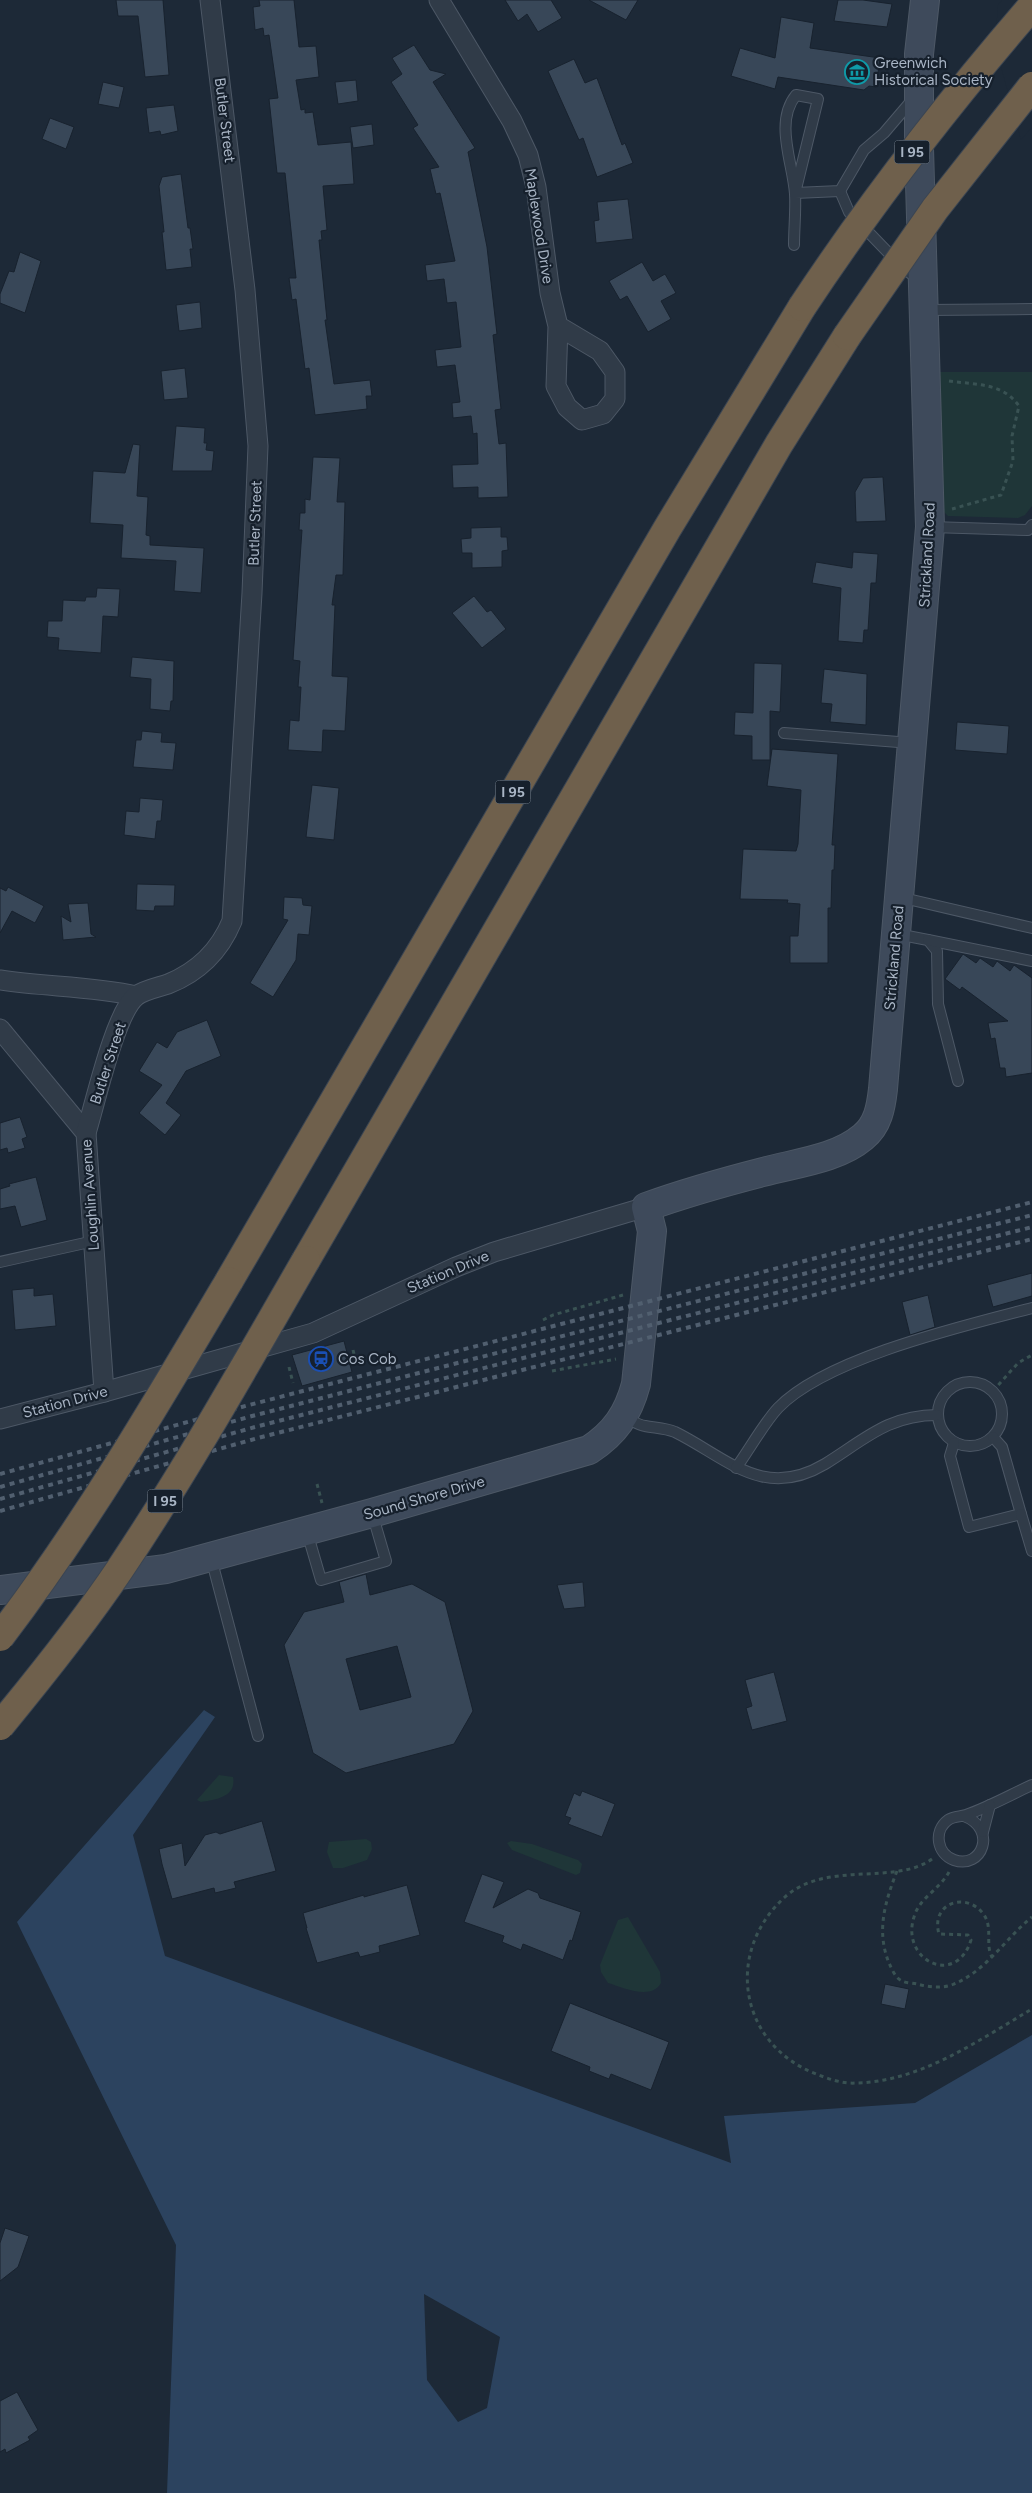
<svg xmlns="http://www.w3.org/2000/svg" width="1032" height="2493" font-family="Figtree,sans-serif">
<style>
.green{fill:#1f3638}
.water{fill:#2c435f;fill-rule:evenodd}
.pier{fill:#1d2937}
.building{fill:#384758;stroke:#18222e;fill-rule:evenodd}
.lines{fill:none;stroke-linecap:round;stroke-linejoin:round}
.service-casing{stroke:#4d5866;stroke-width:12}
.minor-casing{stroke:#4d5866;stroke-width:21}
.secondary-casing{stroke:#4d5866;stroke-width:30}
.motorway-casing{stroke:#3b4552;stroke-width:30}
.path{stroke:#395253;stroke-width:3;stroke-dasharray:4 4;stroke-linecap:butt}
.service{stroke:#303b48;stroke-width:10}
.minor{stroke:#303b48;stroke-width:19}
.secondary{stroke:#3e4a5b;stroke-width:28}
.motorway{stroke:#6f604c;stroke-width:28}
.rail{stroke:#515f6f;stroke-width:4;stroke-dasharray:5 5;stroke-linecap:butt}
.motorway-bridge-casing{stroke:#3b4552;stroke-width:30;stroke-linecap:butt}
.motorway-bridge{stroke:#6f604c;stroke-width:28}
.labels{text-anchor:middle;stroke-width:4.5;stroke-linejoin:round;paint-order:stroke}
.shield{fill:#16202c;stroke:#7d8897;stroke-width:1}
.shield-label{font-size:14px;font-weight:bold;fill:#a9b5c5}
.poi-label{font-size:15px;fill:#a9b5c5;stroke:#16202c;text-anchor:start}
.street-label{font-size:15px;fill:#a9b5c5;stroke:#16202c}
</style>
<rect width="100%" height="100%" fill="#1d2937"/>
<g class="green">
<path d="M940 372H1032V506L1025 515 1018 518 948 516 943 511Z"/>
<path d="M219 1775 233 1777C237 1797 215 1800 201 1802L197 1800Z"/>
<path d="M366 1839 371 1842 372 1849 367 1860 343 1868H333L327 1852 329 1842Z"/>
<path d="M511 1841 532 1844 578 1860 582 1864 580 1873 576 1875 512 1850 507 1843Z"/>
<path d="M628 1917 660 1972 661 1983C651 2001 622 1987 608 1983L601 1972 600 1965 618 1920Z"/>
</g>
<path class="water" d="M204 1710 215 1717 133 1835 165 1956 731 2163 724 2116 915 2103 1032 2035V2493H167L176 2245 17 1922ZM424 2294 500 2337 487 2408 458 2422 427 2380Z"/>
<path class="pier" d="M1002 0H1032V127L1021 140 995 45 998 5Z"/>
<g class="building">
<path d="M116 0H163L169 75 145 77 138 16H118Z"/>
<path d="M259 0H294L299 47 316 46 319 77 296 80 301 110 305 109V113L313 112 318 145 351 142 354 184 323 186 327 230 321 231 322 240H319L327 320H325L334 384 370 380 372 396H366L367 409 315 415 309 368 305 369 296 299 292 300 289 278H296L285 173H277L269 99 278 98 269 35 264 36 263 28 255 30 253 7 260 6Z"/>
<path d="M505 0H551L562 18 538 32 527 14 518 21Z"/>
<path d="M589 0H638L626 20Z"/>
<path d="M838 0H863L892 4 887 27 834 21Z"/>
<path d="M781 17 814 23 810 48 880 58 876 87 869 86 864 90 778 77 775 89 731 76 740 48 775 58Z"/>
<path d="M414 45 430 70 446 74 433 82 475 148 468 152 487 247 497 334 493 335 501 409 495 410 499 444 506 443 508 497 478 498V487L453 488 452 465 478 464 477 433 473 434 471 416 453 418 452 403 460 402 455 365 437 367 435 350 461 347 456 302 447 303 444 279 427 281 425 265 455 261 440 193 436 194 430 169 439 167 413 128 418 125 391 82 402 74 392 58Z"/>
<path d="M574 59 585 83 597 78 622 145 625 143 633 163 597 177 583 138 579 140 548 71Z"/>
<path d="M356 80 358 101 338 104 335 82Z"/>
<path d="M103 82 124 87 119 108 98 104Z"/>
<path d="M174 105 178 131 161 135 160 131 149 133 146 108Z"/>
<path d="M50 118 74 127 66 149 42 139Z"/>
<path d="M372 124 374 145 353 148 350 127Z"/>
<path d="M181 174 188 228H190L193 249H190L192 267 166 270 162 232H164L159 186 162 177Z"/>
<path d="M628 199 633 239 596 243 594 221 599 220 597 202Z"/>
<path d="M20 252 41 261 25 313 0 303V294L9 271 14 272Z"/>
<path d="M642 262 653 281 665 274 676 293 661 301 671 319 648 332 627 296 620 300 609 281Z"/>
<path d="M200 302 202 328 179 331 176 305Z"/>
<path d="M185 368 188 398 164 400 161 371Z"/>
<path d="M176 426 205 428 204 443H207L206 450 214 451 212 471H172Z"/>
<path d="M133 444 140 445 137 496 148 497 146 535 150 536V545L204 548 201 593 174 591 176 561 121 558 123 525 90 523 93 471 125 473Z"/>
<path d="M313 457 340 458 337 502H345L343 575H336L332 605H335L332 676 348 677 345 731 323 730 322 752 288 750 290 720 299 721 301 687H298L300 661 293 660 302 530H299L300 513H305V499L310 500Z"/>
<path d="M883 477 886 521 856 522 855 492 863 478Z"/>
<path d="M501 527V537H507L508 550 502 551V567L472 568V553H462L461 539 471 538V528Z"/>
<path d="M853 552 878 554 876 583H871L868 630H864L863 643 838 641 841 588 812 583 816 562 852 568Z"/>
<path d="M97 588 120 589 118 617 103 616 101 653 58 650 59 638 47 637 48 621H62L63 600 85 601 86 597H96Z"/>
<path d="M474 596 487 612 491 610 506 629 482 648 452 613Z"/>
<path d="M132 657 174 661 173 701H171L170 711 150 709 151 679 130 677Z"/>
<path d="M754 663 782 664 780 712 770 711V760H752V736L734 735 735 712 753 713Z"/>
<path d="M824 669 867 674 866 725 830 722 832 704 821 703Z"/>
<path d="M957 722 1009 726 1007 754 955 750Z"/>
<path d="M142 731 162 733 161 742 176 743 173 770 133 767 136 740H141Z"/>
<path d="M772 749 838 754 832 845H835L834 870H832L831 908H828V963H790V936H798L800 904 787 903 788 900 740 899 743 849 796 851 798 844 801 790 767 786Z"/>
<path d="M312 785 339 788 334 840 306 837Z"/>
<path d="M140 798 163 800 161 821H157L155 839 124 835 126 811 139 812Z"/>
<path d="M137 884 175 885 174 906H155L154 911 136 910Z"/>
<path d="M8 887 44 906 35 923 12 911 0 933V888L6 891Z"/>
<path d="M284 897 302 898 303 905 312 906 309 935 298 934 296 960 273 997 250 983 288 920 283 919Z"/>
<path d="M88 903 91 934 96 937 63 940 61 916 71 922 68 904Z"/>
<path d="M963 954 976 963 980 958 993 967 997 961 1010 971 1014 965 1032 978V1073L1006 1077 1005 1068H1000L995 1038 991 1039 988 1023 1008 1021 962 987 960 990 945 979Z"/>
<path d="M207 1020 221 1056 186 1071 166 1103 181 1115 165 1135 139 1113 162 1085 139 1071 157 1042 167 1048 177 1032Z"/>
<path d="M20 1117 27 1137 22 1139 25 1148 8 1153 7 1148 0 1150V1123Z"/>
<path d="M36 1177 47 1220 21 1227 15 1206 0 1209V1189L10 1186 9 1184Z"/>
<path d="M1032 1273V1296L993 1307 987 1285Z"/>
<path d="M34 1288V1296L53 1294 56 1326 15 1330 12 1290Z"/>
<path d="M928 1295 935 1327 910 1335 902 1302Z"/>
<path d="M344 1341 352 1372 302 1386 292 1355Z"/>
<path d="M366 1574 370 1595 412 1584 445 1602 473 1711 454 1744 346 1773 313 1753 284 1645 304 1612 344 1602 339 1582ZM397 1646 411 1697 360 1710 346 1659Z"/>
<path d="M583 1582 585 1607 564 1609 557 1585Z"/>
<path d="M774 1672 787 1721 752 1730 746 1708 752 1706 745 1680Z"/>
<path d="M582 1791 615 1804 602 1837 568 1824 571 1818 565 1816 574 1793 580 1796Z"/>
<path d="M262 1821 276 1871 234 1882 236 1888 215 1893 214 1888 172 1899 162 1864 159 1849 182 1843 185 1866 205 1835 216 1832 220 1834Z"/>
<path d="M482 1874 504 1882 493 1908 528 1889 538 1893 540 1898 581 1912 572 1941 570 1940 563 1960 523 1944 521 1950 502 1942 504 1936 464 1922Z"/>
<path d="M407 1885 420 1935 379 1946 380 1952 360 1957 358 1952 317 1963 306 1928H307L303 1913 364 1895V1897Z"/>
<path d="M885 1984 909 1989 905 2009 881 2004Z"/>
<path d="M570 2003 669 2042 651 2090 611 2074 609 2079 589 2071 590 2067 551 2051Z"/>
<path d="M5 2228 29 2236 18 2267 0 2281V2243Z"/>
<path d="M17 2392 38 2430 28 2437 30 2440 6 2453 5 2449 0 2452V2401Z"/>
</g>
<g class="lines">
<defs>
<g id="service">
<path d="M840 191 849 212 904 269 920 280"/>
<path d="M794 245C794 228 796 210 795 194 793 163 774 122 796 95L818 99 795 193 840 191 864 150 884 133 913 99"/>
<path d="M926 310 1032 309"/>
<path d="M931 527 1028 530 1032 525"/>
<path d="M784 733 911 743"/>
<path d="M899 897 1032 928"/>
<path d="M897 934 928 940 937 951 938 1004 958 1081"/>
<path d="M928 940 1032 961"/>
<path d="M0 1262 94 1241"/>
<circle cx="970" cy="1414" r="32"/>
<path d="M624 1417C631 1420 638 1425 645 1426 655 1428 665 1428 675 1432 726 1457 763 1501 825 1464 864 1440 888 1415 937 1415"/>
<path d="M954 1443 950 1456 969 1527 1021 1514 1002 1447 993 1437"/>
<path d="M736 1468C749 1450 764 1423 778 1408 826 1358 963 1326 1032 1308"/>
<path d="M1021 1514 1032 1551"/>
<path d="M307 1532 321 1580 386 1561 372 1513"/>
<path d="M211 1558 258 1736"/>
<path d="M964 1816C998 1829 982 1870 954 1860 937 1854 933 1831 948 1820 954 1816 960 1817 966 1815 989 1807 1010 1795 1032 1785"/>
<path d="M983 1832 990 1805"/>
</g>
<g id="minor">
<path d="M439 0 512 121 528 155 536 187 550 293 558 326 556 386 567 407 582 420 603 414 615 399V372L600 351 558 326"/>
<path d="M0 980C45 987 92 986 136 996"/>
<path d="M0 1029 86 1133 104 1392"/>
<path d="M86 1133C95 1104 115 1013 136 996 144 990 159 987 168 984 198 972 220 950 232 921L252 593 258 446 245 290 210 0"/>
<path d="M0 1419 104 1392 313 1333 456 1267 494 1252 646 1207"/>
</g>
<path id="secondary" d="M0 1590 166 1569 372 1513 589 1450C615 1433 628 1414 636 1384L652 1231 646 1207C685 1193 724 1182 763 1172 796 1163 837 1159 863 1137 878 1125 881 1107 883 1089L930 527 919 148V54L925 0"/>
<g id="motorway">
<path d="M306 1260 779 444 847 336"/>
<path d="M229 1281 667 529 802 307"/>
</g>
</defs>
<use href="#service" class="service-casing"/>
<use href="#minor" class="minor-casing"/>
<use href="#secondary" class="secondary-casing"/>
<use href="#motorway" class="motorway-casing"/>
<g class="path">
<path d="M949 381C975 385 1002 382 1019 406L1012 436 1013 461 1001 495 952 509"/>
<path d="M543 1320 553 1315 623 1295"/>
<path d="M353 1350 356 1362"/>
<path d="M289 1367 293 1383"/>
<path d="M552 1371 616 1359"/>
<path d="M993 1391 1018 1363 1032 1355"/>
<path d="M317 1484 322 1503"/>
<path d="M932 1859C895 1886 826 1860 785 1897 724 1952 739 2044 816 2074 829 2079 843 2084 856 2083 920 2082 979 2040 1032 2009"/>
<path d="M897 1871C885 1902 876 1931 889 1963 892 1969 895 1978 902 1981 906 1983 912 1983 917 1984 928 1987 943 1989 954 1984 986 1971 1006 1938 1032 1917"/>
<path d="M949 1872C940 1889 919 1898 914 1917 900 1960 956 1988 971 1940L968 1935 939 1934C930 1902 968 1891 984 1915 993 1928 985 1945 992 1957"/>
</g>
<use href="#service" class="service"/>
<use href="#minor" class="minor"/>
<use href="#secondary" class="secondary"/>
<use href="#motorway" class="motorway"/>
<g class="rail">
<path d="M0 1474 249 1405 1032 1202"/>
<path d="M0 1487 252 1416 1032 1215"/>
<path d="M0 1499 255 1427 1032 1227"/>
<path d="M0 1511 258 1438 1032 1239"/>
</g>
<defs>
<g id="motorway-bridge">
<path d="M802 307C872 201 949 102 1032 6"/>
<path d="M847 336 935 209 1032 86"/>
<path d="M0 1637C86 1524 157 1403 229 1281"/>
<path d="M0 1726C42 1675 83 1624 120 1569 187 1469 246 1364 306 1260"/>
</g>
</defs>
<use href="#motorway-bridge" class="motorway-bridge-casing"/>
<use href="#motorway-bridge" class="motorway-bridge"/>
</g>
<defs>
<symbol id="museum-ring" viewBox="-11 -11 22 22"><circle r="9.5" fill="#16202c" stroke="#0f9aa8" stroke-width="1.5"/><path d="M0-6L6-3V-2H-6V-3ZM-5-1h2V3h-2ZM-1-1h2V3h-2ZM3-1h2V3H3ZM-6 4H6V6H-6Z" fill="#0f9aa8"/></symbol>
<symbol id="station-ring" viewBox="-11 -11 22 22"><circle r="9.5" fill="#16202c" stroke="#1a4fb4" stroke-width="1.5"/><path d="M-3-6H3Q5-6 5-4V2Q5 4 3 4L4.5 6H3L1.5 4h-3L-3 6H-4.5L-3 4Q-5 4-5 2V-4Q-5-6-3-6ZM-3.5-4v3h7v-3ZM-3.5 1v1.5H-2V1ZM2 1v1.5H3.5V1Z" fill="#1a4fb4"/></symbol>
</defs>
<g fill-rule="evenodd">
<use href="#museum-ring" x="843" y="58" width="28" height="28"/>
<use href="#station-ring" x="307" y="1345" width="28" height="28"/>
</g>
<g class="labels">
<g class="shield">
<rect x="894.5" y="140.5" width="35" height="23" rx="4"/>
<rect x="495.5" y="780.5" width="35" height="23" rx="4"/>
<rect x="147.5" y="1489.5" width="35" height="23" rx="4"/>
</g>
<g class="shield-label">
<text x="912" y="157">I 95</text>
<text x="513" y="797">I 95</text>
<text x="165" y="1506">I 95</text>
</g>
<g class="poi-label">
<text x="874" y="68">Greenwich<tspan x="874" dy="17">Historical Society</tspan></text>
<text x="338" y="1364">Cos Cob</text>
</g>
<g class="street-label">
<text transform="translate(225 120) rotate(83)" y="5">Butler Street</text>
<text transform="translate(539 226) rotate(81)" y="5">Maplewood Drive</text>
<text transform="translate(255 523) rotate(-88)" y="5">Butler Street</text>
<text transform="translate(927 555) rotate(-87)" y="5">Strickland Road</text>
<text transform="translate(894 958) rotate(-85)" y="5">Strickland Road</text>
<text transform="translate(108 1063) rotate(-72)" y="5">Butler Street</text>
<text transform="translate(90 1195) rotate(-94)" y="5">Loughlin Avenue</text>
<text transform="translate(448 1272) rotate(-23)" y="5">Station Drive</text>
<text transform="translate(65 1402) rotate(-15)" y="5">Station Drive</text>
<text transform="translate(424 1498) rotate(-16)" y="5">Sound Shore Drive</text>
</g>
</g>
</svg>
